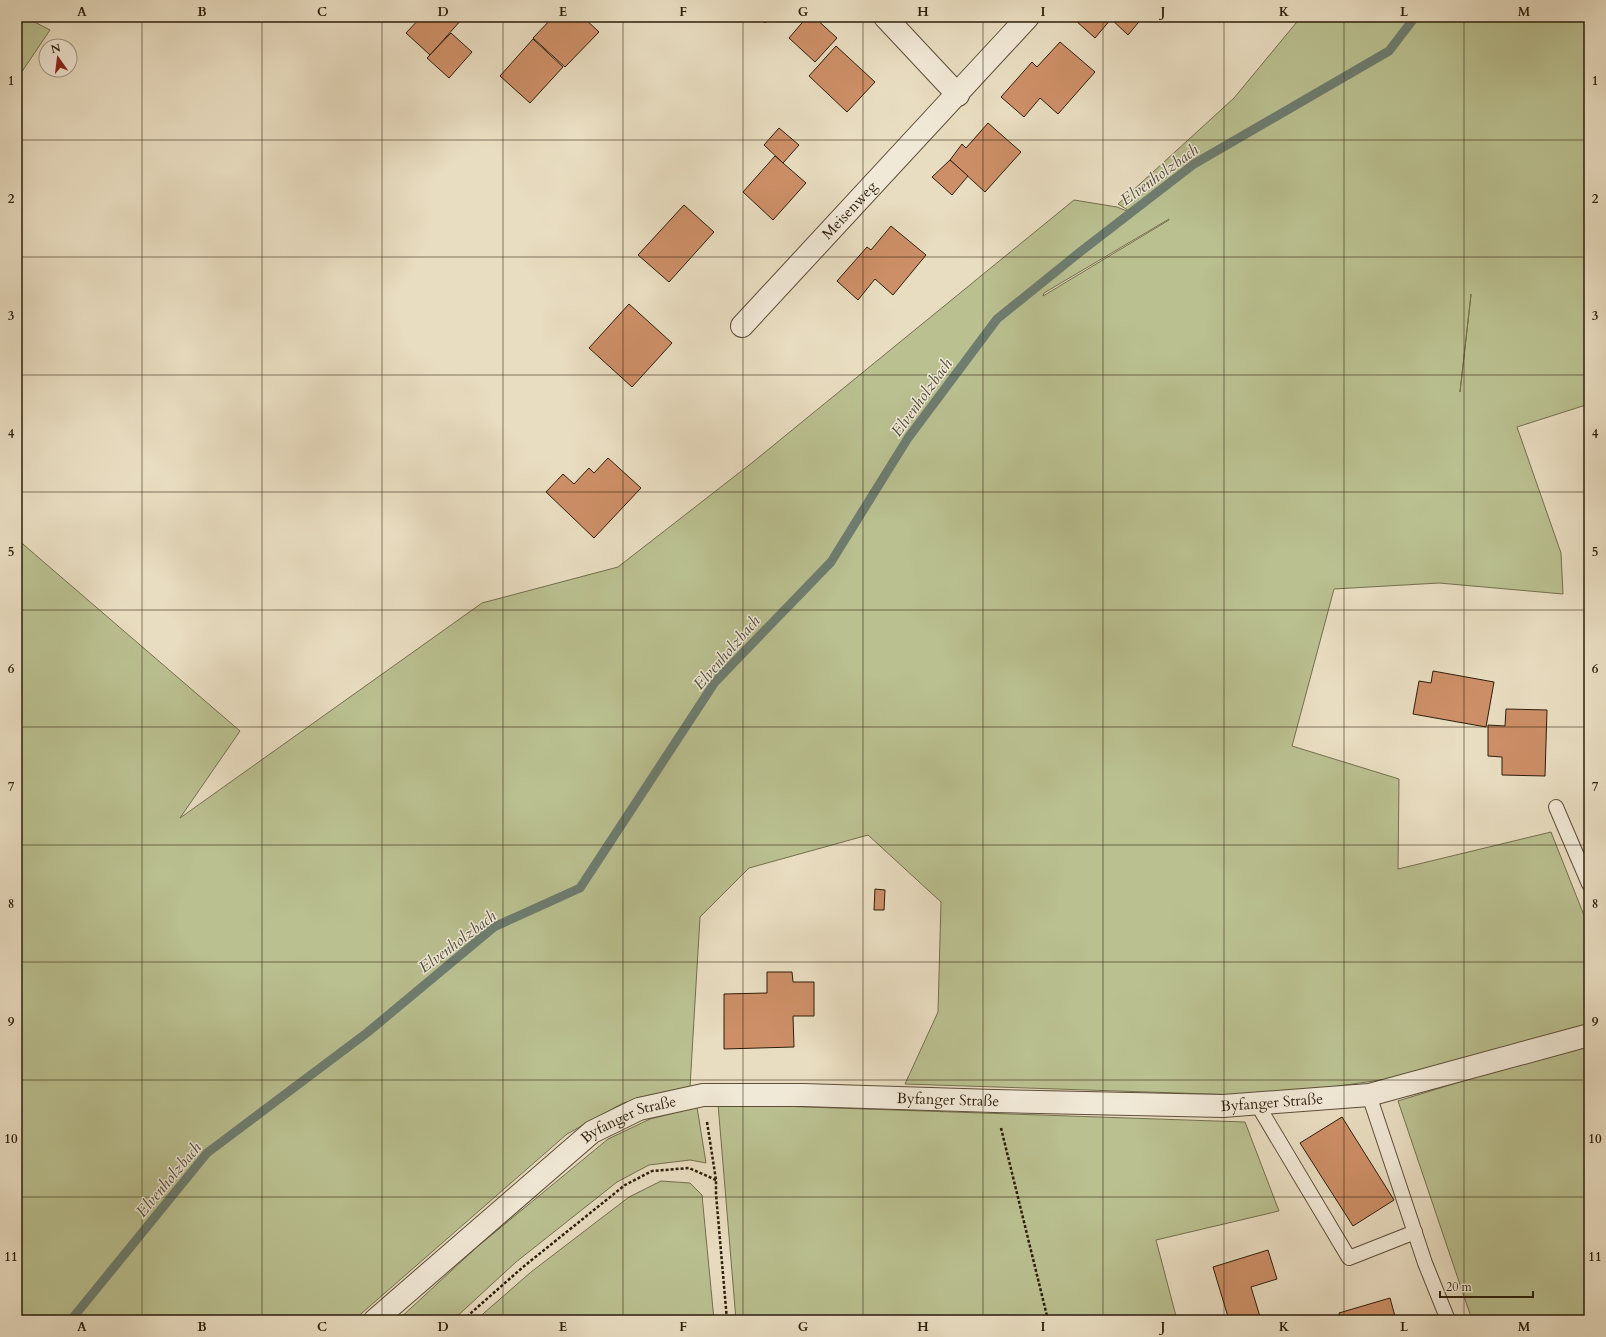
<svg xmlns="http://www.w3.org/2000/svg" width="1606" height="1337" font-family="Cardo,serif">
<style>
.green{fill:#bac090;stroke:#746f4e;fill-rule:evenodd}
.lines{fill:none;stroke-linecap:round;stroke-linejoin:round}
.stream{stroke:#6d7d70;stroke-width:9}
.building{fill:#cd8f67;stroke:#2e1e0b}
.service-casing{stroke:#5d4e38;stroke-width:16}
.minor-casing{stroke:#5d4e38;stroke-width:24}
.path{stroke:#2e1e0b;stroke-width:2.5;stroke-dasharray:3 2;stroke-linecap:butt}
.service{stroke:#f1e9d7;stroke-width:14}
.minor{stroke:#f1e9d7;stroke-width:22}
.grid{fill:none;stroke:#2e1e0b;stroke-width:1;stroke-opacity:0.55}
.labels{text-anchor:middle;stroke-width:3;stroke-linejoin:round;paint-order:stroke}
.street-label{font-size:15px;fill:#2e1e0b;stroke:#f1e9d7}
.water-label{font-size:16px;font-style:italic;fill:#4e4d3d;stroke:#f1e9d7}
.neatline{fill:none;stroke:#2e1e0b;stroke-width:1.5}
.grid-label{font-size:13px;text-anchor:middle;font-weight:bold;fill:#2e1e0b}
</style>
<rect width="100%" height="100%" fill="#e9ddc1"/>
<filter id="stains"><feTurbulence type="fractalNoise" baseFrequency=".005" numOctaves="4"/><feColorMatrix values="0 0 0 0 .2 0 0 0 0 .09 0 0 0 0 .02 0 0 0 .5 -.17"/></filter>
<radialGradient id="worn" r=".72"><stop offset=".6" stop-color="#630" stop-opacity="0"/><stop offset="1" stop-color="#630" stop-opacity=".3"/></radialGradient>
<g class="green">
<path d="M17 17H25L50 30 17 79Z"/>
<path d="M1301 17H1589V404L1517 427 1561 553 1563 594 1439 583 1334 589 1292 746 1399 779 1398 869 1551 832 1589 928V1026L1387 1079 1270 1096 905 1084 938 1012 941 902 868 835 749 868 700 917 690 1087 623 1103 567 1134 354 1320H17V539L240 731 180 818 482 603 618 567 753 462 1074 200 1117 207 1134 214 1118 204 1234 98ZM1169 219V220L1043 296 1044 293ZM1471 294V295L1460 392Z"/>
<path d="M1589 1042V1320H1472L1398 1101Z"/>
<path d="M718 1104 1245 1122 1279 1211 1156 1240 1177 1320H736Z"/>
<path d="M697 1107 706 1163 690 1160 649 1165 617 1182 516 1262 453 1320H398L477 1247 608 1139 650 1119Z"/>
<path d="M661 1181 690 1183 702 1195 714 1320H476L531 1272 629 1197Z"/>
</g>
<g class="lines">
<path class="stream" d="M71 1320 207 1153 368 1032 494 927 580 888 715 682 831 562 908 438 997 319 1080 252 1194 164 1389 51 1415 17"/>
</g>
<g class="building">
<path d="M421 17H460L462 19 430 55 406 33Z"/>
<path d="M553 17H583L599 32 565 67 533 38Z"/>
<path d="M759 17H770L765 23Z"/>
<path d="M807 17H814L837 38 815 62 789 38Z"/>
<path d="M1079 17H1109L1111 19 1095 38 1075 20Z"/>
<path d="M1109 17H1143L1128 35Z"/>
<path d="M451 33 472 52 449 78 427 58Z"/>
<path d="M533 39 563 67 530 103 500 76Z"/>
<path d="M1060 42 1095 72 1058 114 1040 98 1024 117 1001 97 1032 62 1037 67Z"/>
<path d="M836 46 875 82 847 112 809 76Z"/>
<path d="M988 123 1021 152 985 192 950 160 962 144 966 148Z"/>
<path d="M779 128 799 145 783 163 764 145Z"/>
<path d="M775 156 806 183 773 220 743 192Z"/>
<path d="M950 160 968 176 952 195 932 177Z"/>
<path d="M684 205 714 232 669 282 638 255Z"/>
<path d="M891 226 926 255 893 295 875 279 858 300 837 281 867 247 871 250Z"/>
<path d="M629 304 672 343 632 387 589 348Z"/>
<path d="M608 458 641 488 594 538 546 492 563 474 574 484 589 468 594 473Z"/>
<path d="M1433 671 1494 682 1486 727 1413 714 1419 681 1431 683Z"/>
<path d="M1506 709 1547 710 1545 776 1502 775V757L1488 756V725L1505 726Z"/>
<path d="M875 889 885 890 884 910H874Z"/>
<path d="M767 972H792L793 982H814V1016H793L794 1047 724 1049V994L767 993Z"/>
<path d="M1342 1117 1394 1200 1353 1226 1300 1143Z"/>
<path d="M1268 1250 1277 1279 1251 1287 1261 1320H1229L1213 1267Z"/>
<path d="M1390 1298 1396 1320H1341L1339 1313Z"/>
</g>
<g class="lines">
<defs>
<g id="service">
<path d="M1556 807 1589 884"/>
<path d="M1369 1095 1425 1263 1448 1320"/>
<path d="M1257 1104 1349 1258 1415 1232"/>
</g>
<g id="minor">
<path d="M885 17 958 95"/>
<path id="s1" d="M742 326 1028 17"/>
<path id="s2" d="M375 1320 592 1132 639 1109 703 1095H803L994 1101 1223 1106 1369 1095 1589 1035"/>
</g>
</defs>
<use href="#service" class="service-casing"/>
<use href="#minor" class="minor-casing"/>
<g class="path">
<path d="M707 1122 716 1180V1194L727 1320"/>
<path d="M1001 1128 1048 1320"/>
<path d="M463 1320 523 1267 625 1185 652 1171 689 1168 716 1180"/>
</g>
<use href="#service" class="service"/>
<use href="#minor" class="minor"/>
</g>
<path class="grid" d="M142 17V1320M262 17V1320M382 17V1320M503 17V1320M623 17V1320M743 17V1320M863 17V1320M983 17V1320M1103 17V1320M1224 17V1320M1344 17V1320M1464 17V1320M17 140H1589M17 257H1589M17 375H1589M17 492H1589M17 610H1589M17 727H1589M17 845H1589M17 962H1589M17 1080H1589M17 1197H1589"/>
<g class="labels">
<g class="street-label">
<text dy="5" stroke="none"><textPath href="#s1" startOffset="158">Meisenweg</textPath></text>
<text dy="5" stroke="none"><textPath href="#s2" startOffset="650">Byfanger Straße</textPath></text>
<text dy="5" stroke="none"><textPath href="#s2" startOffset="974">Byfanger Straße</textPath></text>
<text dy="5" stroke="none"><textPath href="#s2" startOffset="326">Byfanger Straße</textPath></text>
</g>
<g class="water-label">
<text transform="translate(1159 174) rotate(-36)" y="6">Elvenholzbach</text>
<text transform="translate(921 397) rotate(-54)" y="6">Elvenholzbach</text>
<text transform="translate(726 652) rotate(-49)" y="6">Elvenholzbach</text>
<text transform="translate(457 941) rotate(-37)" y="6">Elvenholzbach</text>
<text transform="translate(168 1179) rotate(-50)" y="6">Elvenholzbach</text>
</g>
</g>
<rect width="1606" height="1337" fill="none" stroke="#e9ddc1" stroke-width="44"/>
<g transform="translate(58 58) rotate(346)"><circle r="19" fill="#f1e9d7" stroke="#a39885"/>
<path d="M0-3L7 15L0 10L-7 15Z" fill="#8f2418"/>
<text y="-6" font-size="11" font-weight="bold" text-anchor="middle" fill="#2e1e0b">N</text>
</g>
<path d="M1440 1291v6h93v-6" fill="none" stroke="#2e1e0b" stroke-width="2"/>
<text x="1446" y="1291" font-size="12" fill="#2e1e0b" stroke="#f1e9d7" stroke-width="3" paint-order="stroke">20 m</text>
<rect x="22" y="22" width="1562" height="1293" class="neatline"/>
<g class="grid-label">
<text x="82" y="16">A</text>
<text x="202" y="16">B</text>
<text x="322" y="16">C</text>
<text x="443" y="16">D</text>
<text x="563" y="16">E</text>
<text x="683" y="16">F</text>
<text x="803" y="16">G</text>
<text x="923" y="16">H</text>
<text x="1043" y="16">I</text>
<text x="1163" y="16">J</text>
<text x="1284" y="16">K</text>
<text x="1404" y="16">L</text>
<text x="1524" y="16">M</text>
<text x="11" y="85">1</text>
<text x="1595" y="85">1</text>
<text x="11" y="203">2</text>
<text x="1595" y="203">2</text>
<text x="11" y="320">3</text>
<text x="1595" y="320">3</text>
<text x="11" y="438">4</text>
<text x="1595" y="438">4</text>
<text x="11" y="556">5</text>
<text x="1595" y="556">5</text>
<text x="11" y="673">6</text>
<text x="1595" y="673">6</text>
<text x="11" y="791">7</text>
<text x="1595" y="791">7</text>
<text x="11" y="908">8</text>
<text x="1595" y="908">8</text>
<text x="11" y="1026">9</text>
<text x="1595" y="1026">9</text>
<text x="11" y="1143">10</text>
<text x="1595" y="1143">10</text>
<text x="11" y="1261">11</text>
<text x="1595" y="1261">11</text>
<text x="82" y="1331">A</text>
<text x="202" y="1331">B</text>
<text x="322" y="1331">C</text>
<text x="443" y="1331">D</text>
<text x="563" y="1331">E</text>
<text x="683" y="1331">F</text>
<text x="803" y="1331">G</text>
<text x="923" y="1331">H</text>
<text x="1043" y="1331">I</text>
<text x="1163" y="1331">J</text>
<text x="1284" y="1331">K</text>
<text x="1404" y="1331">L</text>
<text x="1524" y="1331">M</text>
</g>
<rect width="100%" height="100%" filter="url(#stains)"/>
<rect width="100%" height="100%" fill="url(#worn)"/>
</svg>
